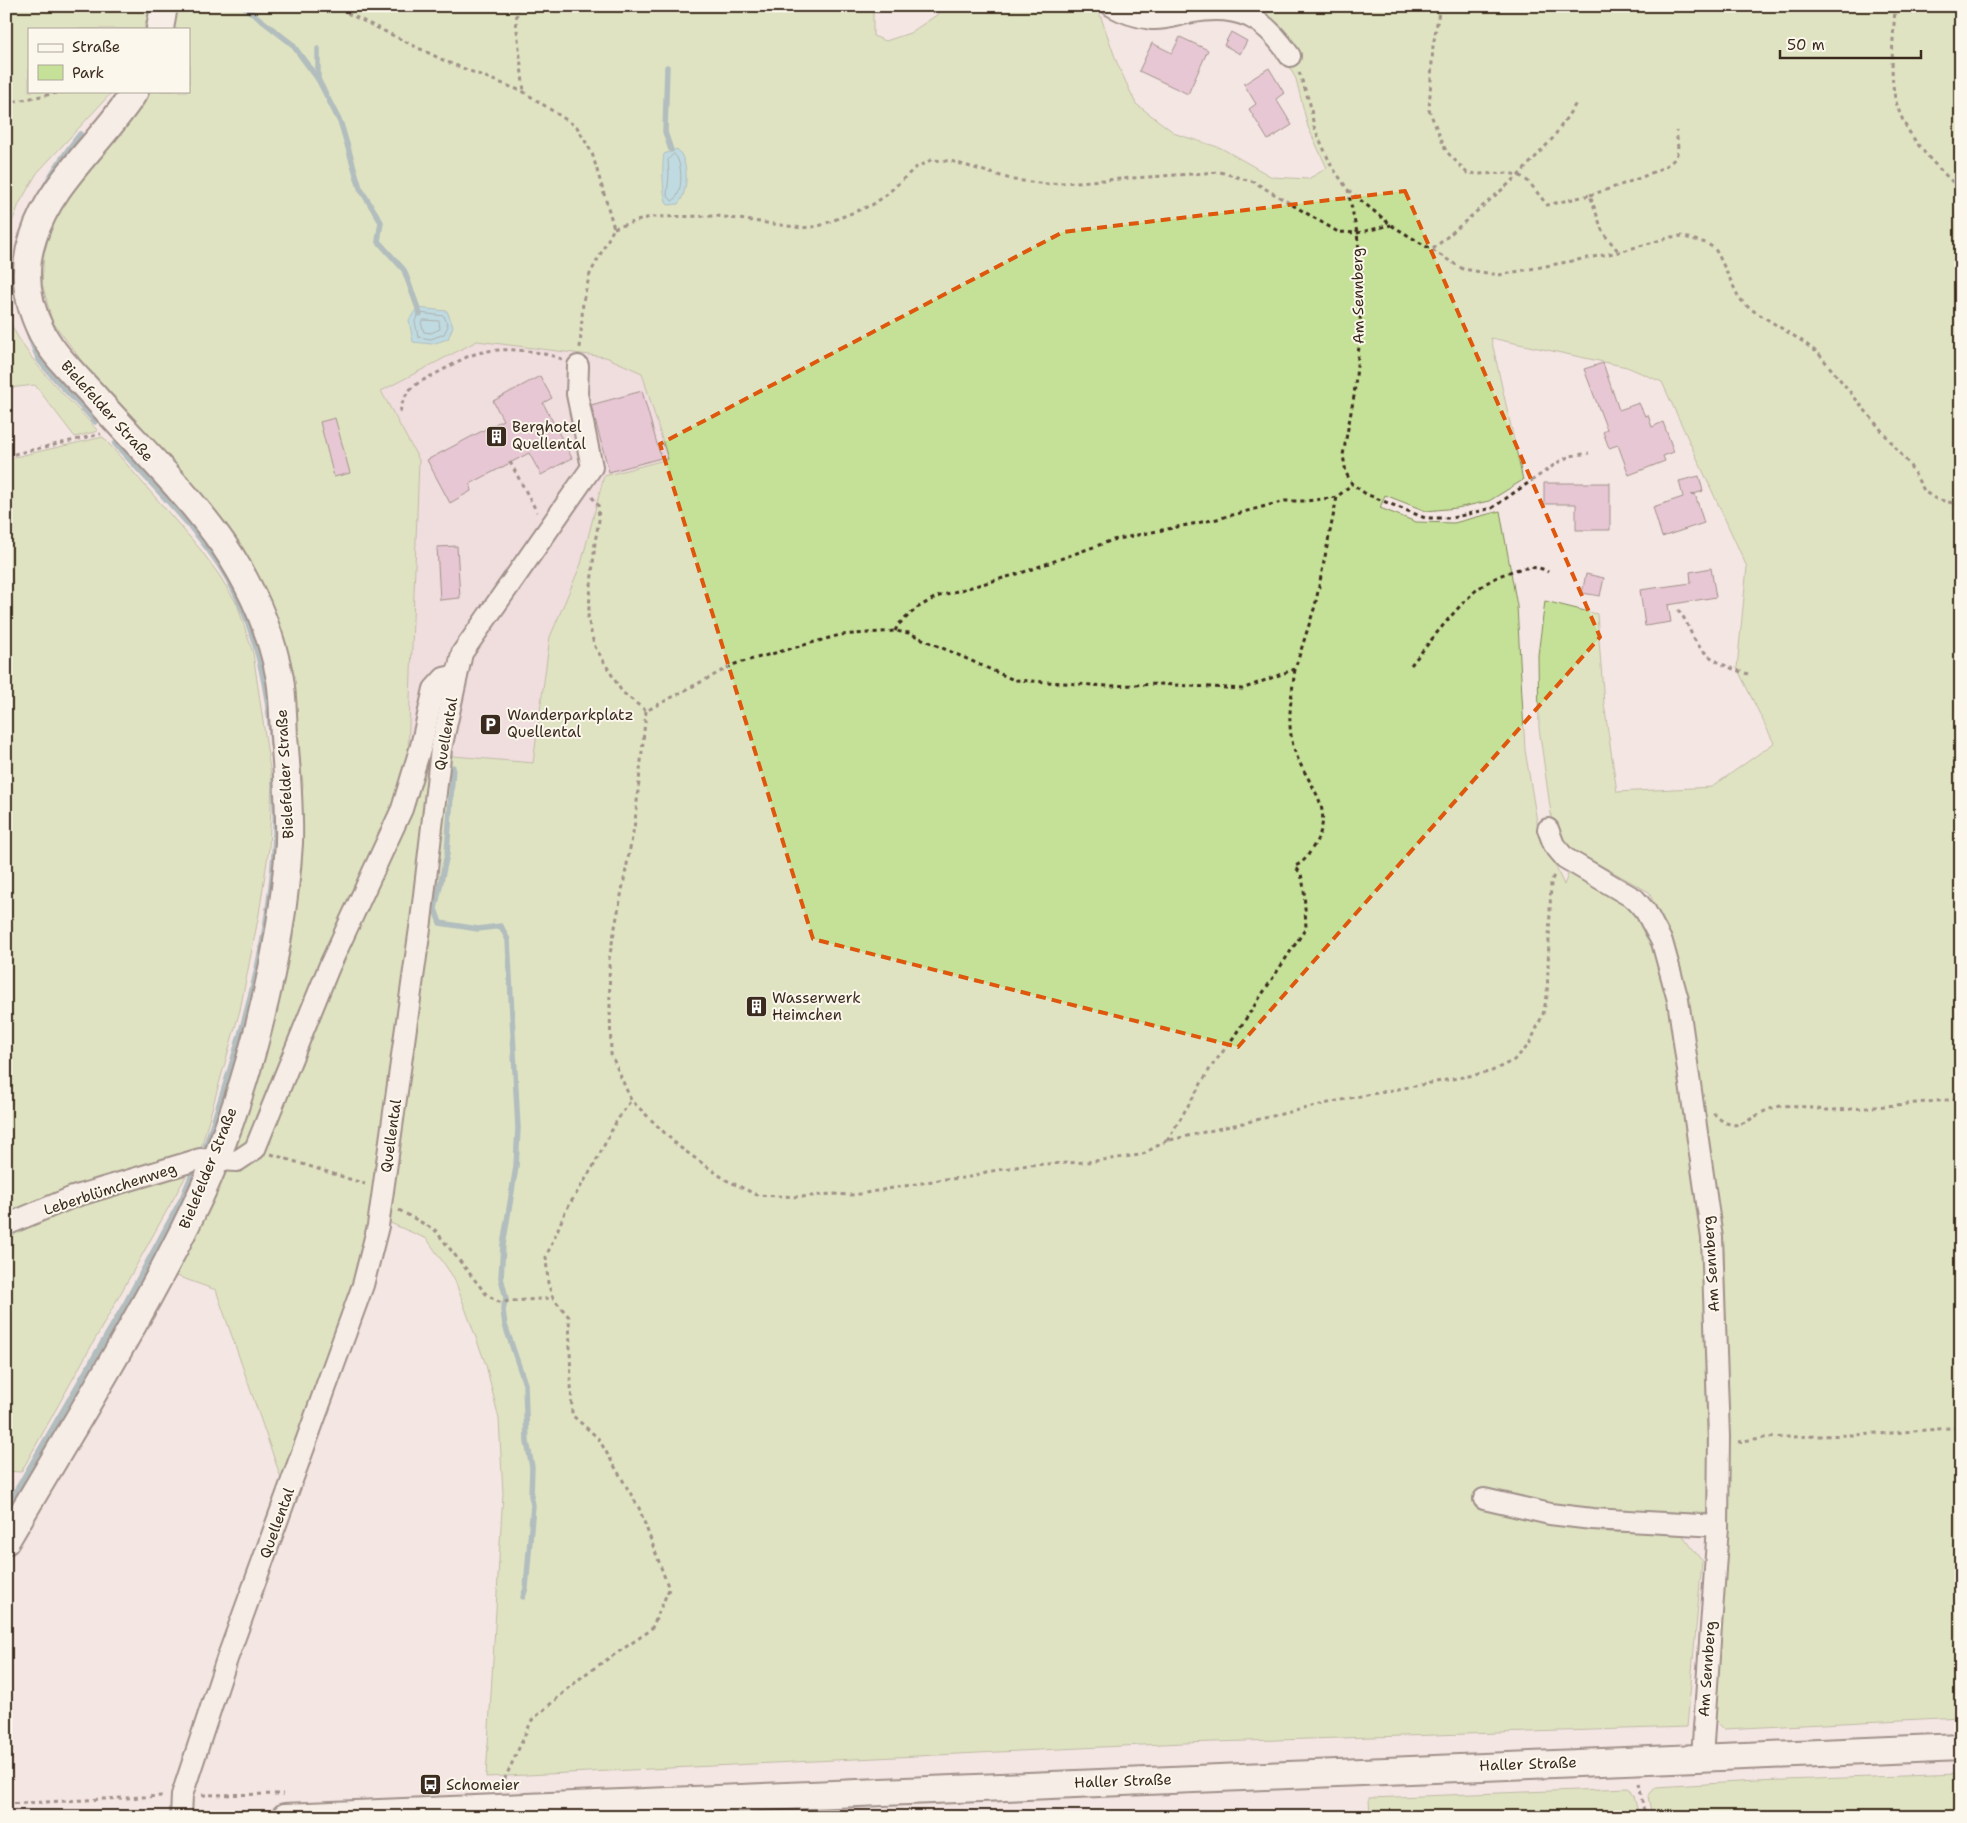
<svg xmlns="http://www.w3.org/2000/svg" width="1967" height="1823" font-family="'Shantell Sans',sans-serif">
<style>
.built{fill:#ebd2d8}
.green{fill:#c5e198;stroke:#80865b;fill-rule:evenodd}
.water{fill:#7fcedd;stroke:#648c91}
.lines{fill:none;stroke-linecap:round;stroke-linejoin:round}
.shore{stroke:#566c6a;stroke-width:1}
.stream{stroke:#648c91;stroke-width:5.5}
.building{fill:#d6a3bf;stroke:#3b2a1e}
.minor-casing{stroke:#3b2a1e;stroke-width:24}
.major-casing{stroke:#3b2a1e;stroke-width:30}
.path{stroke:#3b2a1e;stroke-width:3;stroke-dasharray:4 4;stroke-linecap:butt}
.minor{stroke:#fbf7ec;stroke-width:20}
.major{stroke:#fbf7ec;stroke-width:26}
.marked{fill:none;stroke:#df570d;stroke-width:4;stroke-dasharray:10 6;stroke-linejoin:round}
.labels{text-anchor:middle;stroke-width:4;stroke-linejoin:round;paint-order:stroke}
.street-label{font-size:15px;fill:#3b2a1e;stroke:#fbf7ec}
.poi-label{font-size:15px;fill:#3b2a1e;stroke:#fbf7ec;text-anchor:start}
</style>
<rect width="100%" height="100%" fill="#f4e6e3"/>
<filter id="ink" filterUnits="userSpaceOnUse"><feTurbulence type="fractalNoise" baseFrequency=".02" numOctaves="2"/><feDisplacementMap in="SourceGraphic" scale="10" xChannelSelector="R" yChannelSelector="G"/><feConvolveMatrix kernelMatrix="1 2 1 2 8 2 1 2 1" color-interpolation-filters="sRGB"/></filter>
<g filter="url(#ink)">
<path class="built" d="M477 341 606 357 642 372 668 459 604 477 581 564 550 637 533 763 408 752 419 460 381 391Z"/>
<g class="green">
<path d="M6 6H150L144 29H29V91H113L37 173 19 204 6 238Z"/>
<path d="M177 6H873V36L886 41 910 33 950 6H1097L1117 63 1136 104 1176 134 1221 148 1272 177 1308 179 1327 168 1308 127 1296 79 1280 50 1266 34 1226 16 1140 26 1097 6H1961V1717L1724 1729 1714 1719 1725 1305 1724 1252 1713 1171 1678 960 1649 892 1568 847 1553 828 1539 728 1538 655 1545 601 1597 614 1604 704 1617 792 1712 787 1774 743 1737 668 1747 567 1662 382 1627 367 1491 338 1523 480 1489 501 1457 508 1426 511 1385 495 1380 508 1416 522 1454 523 1500 511 1517 606 1525 750 1538 828 1564 885 1569 872 1576 871 1632 905 1656 942 1669 981 1702 1239 1709 1513H1602L1601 1532 1681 1533 1702 1561 1687 1727 1183 1743 486 1777 503 1493 499 1419 486 1365 454 1278 427 1239 374 1216 348 1297 282 1481 216 1290 174 1275 295 903 303 784 291 676 278 620 257 575 232 537 166 455 87 368 52 321 42 283 44 254 53 223 69 196 150 91H189V29H174ZM477 341 606 357 642 373 668 459 604 476 581 564 550 637 533 763 408 752 419 460 381 391Z"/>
<path d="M6 312C23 359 66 395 98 431L75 437 35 385 9 388 6 377Z"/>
<path d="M103 437 200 549 219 575 237 604 253 653 272 783 269 848 259 914 240 1010 200 1151 21 1472 6 1471V459Z"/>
<path d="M1961 1774V1817H1652L1648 1796 1656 1787 1755 1781Z"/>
<path d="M1629 1788 1634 1796 1639 1817H1370L1369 1798Z"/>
</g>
<g class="water">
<path d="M677 149C689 160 689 192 678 204L668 205C662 199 662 162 664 154Z"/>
<path d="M417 308 447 311 453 326 448 339 432 344 413 342 409 320Z"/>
</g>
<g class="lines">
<g class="shore">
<path d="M674 154C683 160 684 196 672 201L667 195 669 175 668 160Z"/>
<path d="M420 313 444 316 448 326 444 334 431 339 418 337 415 321Z"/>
<path d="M424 320 439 321 440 329 431 333 424 332 421 323Z"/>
</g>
<g class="stream">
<path d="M243 6 292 44 318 79 341 124 360 188 381 222 378 241 404 270 420 314"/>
<path d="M667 67 665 132 671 150"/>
<path d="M318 79V49"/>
<path d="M80 134C23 205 0 275 39 360 56 382 77 401 95 422"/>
<path d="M115 444C152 485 206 537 231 585 256 632 268 691 272 744"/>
<path d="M453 767 447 854 435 909 440 923 478 929 501 926 508 940 518 1128 516 1167 503 1245 501 1278 506 1298 503 1310 505 1325 525 1384 527 1442 532 1467 531 1496 533 1505 526 1588 523 1597"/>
<path d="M204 1150C243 1033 283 906 274 780"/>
<path d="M6 1508 124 1306 182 1198 193 1172"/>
</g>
</g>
<g class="building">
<path d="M1231 32 1247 41 1240 54 1224 45Z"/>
<path d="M1180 37 1208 50 1188 94 1139 71 1152 43 1172 53Z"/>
<path d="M1269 68 1284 93 1276 99 1292 125 1268 140 1249 109 1256 104 1244 84Z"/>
<path d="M1603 363 1619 410 1639 403 1645 416 1648 415 1652 427 1663 422 1674 452 1663 456 1665 461 1629 475 1618 445 1609 448 1603 432 1607 430 1584 369Z"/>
<path d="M540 376 552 398 543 403 572 458 541 475 529 453 470 484 471 491 450 503 427 460 503 420 493 401Z"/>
<path d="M642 391 661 458 609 472 591 405Z"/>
<path d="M335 418 350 473 334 477 320 422Z"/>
<path d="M1699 476 1703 491 1691 495 1695 494 1704 523 1662 537 1653 507 1683 497 1679 481Z"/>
<path d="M1544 483H1610V530H1576V504H1544Z"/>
<path d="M457 546 460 598 440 600 437 547Z"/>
<path d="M1711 568 1716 597 1668 605 1671 622 1645 626 1640 590 1691 583 1690 572Z"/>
<path d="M1586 574 1604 578 1600 596 1582 593Z"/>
</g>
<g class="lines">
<defs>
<g id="minor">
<path d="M1112 6C1124 13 1138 17 1152 19 1166 20 1180 14 1193 12 1239 4 1265 18 1290 56"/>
<path d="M1548 829 1554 845 1565 858 1635 899 1646 912 1662 942 1678 1000 1712 1238 1719 1437 1718 1526 1702 1757"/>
<path d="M6 1225 73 1197 200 1159 237 1161 255 1149 329 967 402 809 421 746 434 689 444 678 457 675"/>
<path d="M1484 1499 1550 1514 1592 1519 1718 1526"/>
<path d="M181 1817 182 1795 227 1659 363 1285 378 1226 421 921 441 749 462 653 592 467 577 394 578 366"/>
</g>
<g id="major">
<path d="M160 29 164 6"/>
<path d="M6 1541C69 1433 137 1326 192 1213 244 1108 282 959 289 843 290 807 287 772 284 736 283 717 283 698 280 679 271 631 251 585 223 544 186 491 137 445 94 396 76 376 55 357 42 333 27 303 22 270 33 238 51 180 104 141 135 91"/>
<path d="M285 1817 1961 1747"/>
</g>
</defs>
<use href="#minor" class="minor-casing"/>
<use href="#major" class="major-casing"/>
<g class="path">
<path d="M333 6 447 62 524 92 577 127 592 153 614 228 590 274 583 301 580 349"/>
<path d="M518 6 516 21 524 92"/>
<path d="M1440 6 1433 46 1429 110 1446 151 1467 173 1480 174 1507 173 1519 175 1529 182 1547 205 1590 195 1603 233 1619 252"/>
<path d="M1895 6C1894 35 1888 78 1897 105 1907 139 1936 166 1961 190"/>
<path d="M1957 6 1961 19"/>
<path d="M6 13 11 18 6 31"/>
<path d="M1299 72 1310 104 1314 127 1331 165 1348 190 1357 233 1361 269 1360 336 1354 396 1343 455 1346 473 1352 484 1366 494 1425 518H1452L1492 508 1560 461 1570 456 1589 453"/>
<path d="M6 103 67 91"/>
<path d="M1348 190 1391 225 1463 269 1499 275 1619 252 1671 237 1681 236 1706 243 1715 249 1719 256 1739 298 1749 308 1802 341 1819 354 1909 464 1925 492 1936 499 1961 505"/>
<path d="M1590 195C1606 190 1667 171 1675 158 1680 151 1677 140 1676 131"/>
<path d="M614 228 650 217 717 216 802 228 819 226 872 205 885 196 915 168 931 160 951 161 1014 180 1047 184 1220 172 1254 182 1338 232 1357 233 1391 225"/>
<path d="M1433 249 1519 175 1553 138 1577 102"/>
<path d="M400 412C405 387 416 384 437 373 449 367 462 358 475 354 500 346 537 350 562 359"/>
<path d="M6 456 101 434"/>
<path d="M510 462 537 512"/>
<path d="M592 497 598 505 599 520 595 542 588 618 594 645 622 692 646 711 735 664 840 635 895 631 909 633 1014 680 1109 686 1160 684 1242 689 1295 669 1315 606 1337 497 1352 484"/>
<path d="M1678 610C1686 619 1688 627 1693 637 1705 659 1726 667 1748 674"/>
<path d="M895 631 898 625 917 608 936 597 1021 573 1113 540 1217 519 1285 501H1306L1337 497"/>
<path d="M1411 665C1430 642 1449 616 1471 595 1485 580 1529 558 1548 572"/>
<path d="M646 711 635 822 609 959 611 1054 631 1100 678 1146 726 1180 757 1195 801 1197 831 1194 854 1195 944 1179 966 1178 986 1172 1028 1165 1086 1162 1141 1155 1166 1141 1350 1098 1490 1072 1514 1060 1529 1045 1543 1014 1547 996 1551 882 1555 873"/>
<path d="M1713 1113C1740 1140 1749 1113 1777 1107 1796 1102 1815 1111 1834 1110 1876 1108 1919 1102 1961 1099"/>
<path d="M1167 1141 1211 1067 1231 1041 1306 928 1304 888 1301 874 1295 866C1305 862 1308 855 1313 847 1341 804 1300 781 1292 741 1287 717 1292 694 1295 669"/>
<path d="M271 1154 365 1184"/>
<path d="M399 1210 435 1230 486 1294 499 1302 553 1298"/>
<path d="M1738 1442 1760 1438 1880 1434 1961 1427"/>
<path d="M1639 1783 1645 1817"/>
<path d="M501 1787 532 1720 584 1675 651 1630 669 1589 639 1508 598 1438 572 1415 569 1317 553 1298 548 1283 546 1257 566 1210 593 1167 616 1122 631 1100"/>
<path d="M202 1795 283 1794"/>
<path d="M6 1804 163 1796"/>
</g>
<use href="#minor" class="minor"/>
<use href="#major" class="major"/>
</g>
</g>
<path d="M0 0H1967V1823H0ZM1405 191 1600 637 1238 1047 813 939 660 444 1063 232Z" fill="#f4e6e3" fill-opacity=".55" fill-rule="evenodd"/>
<path class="marked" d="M1405 191 1600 637 1238 1047 813 939 660 444 1063 232Z"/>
<defs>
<symbol id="building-square" viewBox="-11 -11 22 22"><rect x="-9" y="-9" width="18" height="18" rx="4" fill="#3b2a1e" stroke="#fbf7ec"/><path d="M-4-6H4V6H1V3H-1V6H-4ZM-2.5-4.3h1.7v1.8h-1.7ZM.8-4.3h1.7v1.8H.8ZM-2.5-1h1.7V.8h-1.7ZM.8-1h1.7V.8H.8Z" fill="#fff"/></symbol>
<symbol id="parking-square" viewBox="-11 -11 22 22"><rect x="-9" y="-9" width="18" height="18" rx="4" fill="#3b2a1e" stroke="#fbf7ec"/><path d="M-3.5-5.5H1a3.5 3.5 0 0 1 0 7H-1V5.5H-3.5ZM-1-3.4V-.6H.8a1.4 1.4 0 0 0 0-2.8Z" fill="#fff"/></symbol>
<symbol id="bus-square" viewBox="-11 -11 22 22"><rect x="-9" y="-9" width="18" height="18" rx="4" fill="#3b2a1e" stroke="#fbf7ec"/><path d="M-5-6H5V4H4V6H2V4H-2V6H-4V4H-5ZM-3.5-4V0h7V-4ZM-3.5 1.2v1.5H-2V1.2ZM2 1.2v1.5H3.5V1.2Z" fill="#fff"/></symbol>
</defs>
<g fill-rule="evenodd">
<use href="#building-square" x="484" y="424" width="25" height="25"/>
<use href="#parking-square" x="478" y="712" width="25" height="25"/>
<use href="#building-square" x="744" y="994" width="25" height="25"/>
<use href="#bus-square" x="418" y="1772" width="25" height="25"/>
</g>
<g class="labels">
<g class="street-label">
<text transform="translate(1358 296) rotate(-91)" y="5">Am Sennberg</text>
<text transform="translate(107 411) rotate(48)" y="5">Bielefelder Straße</text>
<text transform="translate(446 734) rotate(-80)" y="5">Quellental</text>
<text transform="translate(285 774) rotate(-93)" y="5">Bielefelder Straße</text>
<text transform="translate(391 1136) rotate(-82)" y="5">Quellental</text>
<text transform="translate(208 1168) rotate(-68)" y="5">Bielefelder Straße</text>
<text transform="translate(110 1189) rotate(-18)" y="5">Leberblümchenweg</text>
<text transform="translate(1711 1264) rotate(-94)" y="5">Am Sennberg</text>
<text transform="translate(277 1523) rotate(-70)" y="5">Quellental</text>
<text transform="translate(1707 1669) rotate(-86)" y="5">Am Sennberg</text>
<text transform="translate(1528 1764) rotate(-2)" y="5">Haller Straße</text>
<text transform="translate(1123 1781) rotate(-2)" y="5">Haller Straße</text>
</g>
<g class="poi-label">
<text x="512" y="432">Berghotel<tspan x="512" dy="17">Quellental</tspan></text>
<text x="507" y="720">Wanderparkplatz<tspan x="507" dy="17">Quellental</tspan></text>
<text x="772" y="1003">Wasserwerk<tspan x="772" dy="17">Heimchen</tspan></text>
<text x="446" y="1790">Schomeier</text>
</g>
</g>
<rect width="1967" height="1823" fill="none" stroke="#fbf7ec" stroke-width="25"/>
<rect x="12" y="12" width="1942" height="1798" fill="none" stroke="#3b2a1e" stroke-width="2" filter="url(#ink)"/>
<rect x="28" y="28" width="162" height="65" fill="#fbf7ec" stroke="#aea59a"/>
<rect x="38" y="44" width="25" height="8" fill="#fbf7ec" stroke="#aea59a"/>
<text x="72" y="52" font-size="15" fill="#3b2a1e">Straße</text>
<rect x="38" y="65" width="25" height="15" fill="#c5e198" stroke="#aea59a"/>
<text x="72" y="78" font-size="15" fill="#3b2a1e">Park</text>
<path d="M1780 50v8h141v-8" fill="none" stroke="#3b2a1e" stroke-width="2.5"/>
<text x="1787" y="50" font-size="15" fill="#3b2a1e" stroke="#fbf7ec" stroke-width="4" paint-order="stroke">50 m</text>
</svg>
